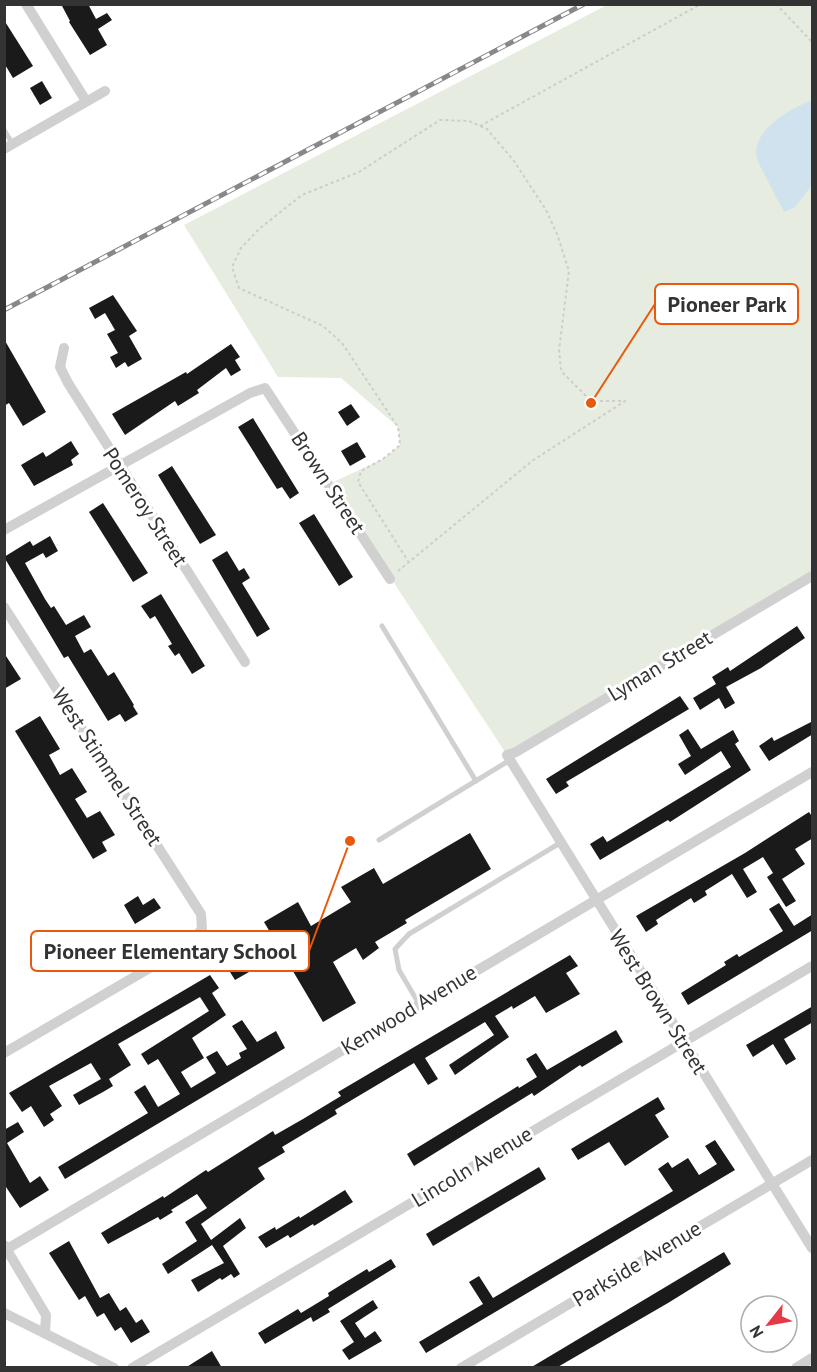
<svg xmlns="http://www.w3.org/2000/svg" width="817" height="1372" font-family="'PT Sans',sans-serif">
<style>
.green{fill:#e6ecdf}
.water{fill:#cfe2ee}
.building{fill:#1a1a1a}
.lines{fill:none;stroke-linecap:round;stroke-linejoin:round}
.path{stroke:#cdcdcd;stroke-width:2;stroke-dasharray:3 3;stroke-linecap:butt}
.service{stroke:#d0d0d0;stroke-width:5}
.minor{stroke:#d0d0d0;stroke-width:10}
.rail-casing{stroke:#888;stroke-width:5}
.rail{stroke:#fff;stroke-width:3;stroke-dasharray:9;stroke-linecap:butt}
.labels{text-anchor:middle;stroke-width:6;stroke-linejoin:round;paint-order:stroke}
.street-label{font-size:21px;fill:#333;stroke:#fff}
.leader{fill:none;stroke:#e8590c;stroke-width:2}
.callout-dot{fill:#e8590c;stroke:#fff;stroke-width:2}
.callout{fill:#fff;stroke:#e8590c;stroke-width:2}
.callout-label{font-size:22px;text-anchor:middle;font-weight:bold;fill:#333}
</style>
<rect width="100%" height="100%" fill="#fff"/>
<path class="green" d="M607 5H812V576L507 755 329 484 383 459 400 445 398 427 341 378 278 377 184 225Z"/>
<path class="water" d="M812 100V185L795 207 784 212 758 162C747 132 790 109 812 100Z"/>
<g class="building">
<path d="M61 4H88L96 19 107 13 112 20 98 29 107 45 90 55 69 22 70 21Z"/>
<path d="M4 20 33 66 13 78 4 63Z"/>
<path d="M42 81 52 98 40 105 30 88Z"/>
<path d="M113 295 137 331 129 336 142 359 128 367 125 362 116 368 110 357 118 353 107 334 115 330 105 313 95 319 89 308Z"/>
<path d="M4 339 46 412 23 426 9 403 4 406Z"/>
<path d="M231 344 240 357 235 360 241 370 231 376 226 368 197 390 199 393 178 406 175 401 125 435 112 414 186 372 187 374Z"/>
<path d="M351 404 360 417 347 426 338 412Z"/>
<path d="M253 418 299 493 290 499 282 487 277 489 238 427Z"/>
<path d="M71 441 79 454 71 460 73 465 34 486 21 465 43 452 46 457Z"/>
<path d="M357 442 366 457 350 466 341 451Z"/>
<path d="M172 466 216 535 200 544 158 475Z"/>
<path d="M103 503 148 573 133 582 89 512Z"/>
<path d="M314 514 353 577 339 586 299 523Z"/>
<path d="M50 536 58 551 46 558 43 553 25 563 45 599 51 608 54 606 66 625 84 615 91 627 75 636 84 653 91 649 108 676 114 672 134 705 133 706 138 714 125 722 120 714 108 721 68 656 64 658 4 557 30 541 33 546Z"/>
<path d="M227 551 239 571 244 568 250 578 242 583 270 629 257 637 212 560Z"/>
<path d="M161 594 205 666 192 674 179 653 175 656 168 646 172 644 155 616 150 619 141 606Z"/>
<path d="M797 626 805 638 761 668 726 687 735 703 725 709 719 698 700 710 693 698 716 684 712 677 728 667 730 671Z"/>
<path d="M4 653 21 679 4 689Z"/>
<path d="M680 696 689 709 566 782 569 786 556 794 546 779Z"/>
<path d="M40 716 60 749 49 755 60 775 72 768 87 792 75 799 87 818 100 811 115 835 102 842 107 851 93 859 15 731Z"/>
<path d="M813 721V734L769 761 759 746 772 737 774 741Z"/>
<path d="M688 729 701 749 733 730 739 741 735 744 751 770 670 822 668 820 600 860 590 844 603 836 607 842 731 767 721 751 685 775 678 764 691 756 679 735Z"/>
<path d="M809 812 813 818V838L795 849 805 864 782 879 796 901 786 907 767 877 773 873 763 857 743 869 757 892 747 898 732 874 705 891 707 895 694 903 691 898 656 920 658 924 646 932 636 916 745 853Z"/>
<path d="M470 833 491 869 405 920 407 923 375 942 379 948 363 960 356 948 333 962 356 1003 323 1022 264 922 298 902 311 926 351 902 341 887 374 868 383 884Z"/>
<path d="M138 896 143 905 154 898 161 908 135 924 124 905Z"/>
<path d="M779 903 794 926 813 914V930L688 1005 681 993 726 965 724 962 737 954 739 957 783 931 769 909Z"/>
<path d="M101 940 109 953 78 972 70 957Z"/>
<path d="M570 955 578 966 566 973 580 994 546 1013 535 996 513 1009 512 1006 495 1016 509 1037 455 1075 449 1065 494 1035 485 1022 425 1058 438 1079 428 1085 414 1063 335 1110 337 1114 282 1147 285 1152 258 1168 265 1179 201 1224 211 1240 240 1218 246 1228 223 1246 240 1274 234 1278 231 1274 222 1280 220 1278 198 1292 191 1280 224 1263 212 1245 168 1274 162 1264 197 1241 185 1222 207 1208 197 1194 171 1210 173 1212 160 1220 158 1217 108 1244 101 1233 163 1196 164 1198 206 1170 208 1172 273 1131 275 1135 303 1119 341 1096 338 1092 355 1082Z"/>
<path d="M240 956 249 972 235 980 225 964Z"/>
<path d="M210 975 219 988 212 993 226 1015 192 1038 204 1058 181 1072 191 1088 216 1073 206 1057 217 1051 227 1066 241 1058 239 1053 247 1049 232 1026 242 1020 257 1042 276 1031 285 1048 65 1179 58 1167 148 1113 134 1092 145 1085 158 1107 180 1094 158 1059 148 1065 141 1054 209 1011 200 997 118 1044 131 1065 109 1079 113 1086 103 1092 79 1105 73 1095 101 1079 91 1063 49 1086 62 1106 50 1114 54 1120 44 1127 31 1106 22 1112 9 1093Z"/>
<path d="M813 1006V1022L784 1039 796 1059 786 1065 773 1044 753 1057 746 1045Z"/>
<path d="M616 1030 623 1042 582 1067 580 1065 534 1096 532 1093 414 1166 407 1154 518 1086 519 1088 537 1077 526 1059 536 1053 547 1070Z"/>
<path d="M658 1097 665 1109 655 1115 669 1137 625 1166 609 1142 578 1160 571 1149Z"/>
<path d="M18 1122 24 1132 7 1143 30 1183 40 1176 49 1190 20 1208 4 1184V1130Z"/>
<path d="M715 1140 735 1170 426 1353 419 1342 483 1304 469 1282 479 1276 493 1298 673 1191 658 1169 668 1162 672 1168 688 1158 699 1175 717 1164 705 1146Z"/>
<path d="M539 1167 546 1179 433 1246 426 1234Z"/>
<path d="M345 1190 353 1202 314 1226 313 1224 290 1238 288 1235 266 1248 258 1237 275 1227 276 1230 299 1216 300 1218Z"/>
<path d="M69 1241 100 1298 109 1293 120 1311 126 1307 136 1323 142 1319 150 1332 131 1343 121 1327 115 1331 104 1313 97 1317 85 1296 79 1300 49 1253Z"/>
<path d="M724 1252 731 1264 668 1303 556 1368H530Z"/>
<path d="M391 1259 396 1267 328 1309 330 1312 313 1322 311 1317 265 1344 258 1333 298 1309 301 1313 329 1296 328 1293 344 1283 367 1269 369 1272Z"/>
<path d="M373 1300 378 1308 355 1323 365 1338 375 1331 382 1341 349 1360 342 1350 354 1342 340 1321Z"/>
<path d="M212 1351 222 1368H185Z"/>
</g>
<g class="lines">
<g class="path">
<path d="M776 4 812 42"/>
<path d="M480 126 701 4"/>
<path d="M398 571 532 461 625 401H599L585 395 561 371 559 350 569 271 557 234 546 210 514 161 487 129 469 121 440 120 359 172 302 195 259 229 241 248 232 267 239 288 323 326 342 343 398 427 400 445 383 459 361 471 358 482 408 561"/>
</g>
<g class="service">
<path d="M4 130 13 144"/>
<path d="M382 626 476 781"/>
<path d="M379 840 510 760"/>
<path d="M419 1004 399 970 395 949 409 934 560 843"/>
</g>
<g class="minor">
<path d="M26 4 86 101"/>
<path d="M4 149 105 91"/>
<path d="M64 348 60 367 68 383 245 662"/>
<path d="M4 530 250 393 265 388 390 579"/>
<path d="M812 576 516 752 507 755 812 1248"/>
<path d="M4 607 201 914 202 929 189 945 4 1053"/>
<path d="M4 1245 46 1315 45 1332"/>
<path d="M7 1249 812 772"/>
<path d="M4 1313 114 1368"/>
<path d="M132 1368 812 966"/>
<path d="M461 1368 812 1160"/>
<path d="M796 1368 812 1358"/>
</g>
<defs>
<path id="rail" d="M4 310 584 4"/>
</defs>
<use href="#rail" class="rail-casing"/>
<use href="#rail" class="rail"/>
</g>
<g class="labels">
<g class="street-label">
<text transform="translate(328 483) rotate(57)" y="7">Brown Street</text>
<text transform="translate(145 507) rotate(57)" y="7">Pomeroy Street</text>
<text transform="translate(660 666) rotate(-31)" y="7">Lyman Street</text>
<text transform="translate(107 767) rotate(57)" y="7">West Stimmel Street</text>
<text transform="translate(658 1002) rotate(58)" y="7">West Brown Street</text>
<text transform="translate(409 1010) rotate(-31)" y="7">Kenwood Avenue</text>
<text transform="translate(472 1167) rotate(-31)" y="7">Lincoln Avenue</text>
<text transform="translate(637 1264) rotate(-31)" y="7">Parkside Avenue</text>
</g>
</g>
<path class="leader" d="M591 403L655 304M350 841L309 951"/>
<g class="callout-dot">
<circle cx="591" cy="403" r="6"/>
<circle cx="350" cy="841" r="6"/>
</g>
<g class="callout">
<rect x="655" y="284" width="143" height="40" rx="6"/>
<rect x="31" y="931" width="278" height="40" rx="6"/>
</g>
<g class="callout-label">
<text x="727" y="312">Pioneer Park</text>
<text x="170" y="959">Pioneer Elementary School</text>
</g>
<rect width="817" height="1372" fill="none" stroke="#333333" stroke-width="12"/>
<g transform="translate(769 1324) rotate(239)"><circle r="28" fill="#ffffff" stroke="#adadad" stroke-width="1.5"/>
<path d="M0-4.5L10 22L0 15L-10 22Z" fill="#e63946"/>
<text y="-9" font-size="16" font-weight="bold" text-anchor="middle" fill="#333333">N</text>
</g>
</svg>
